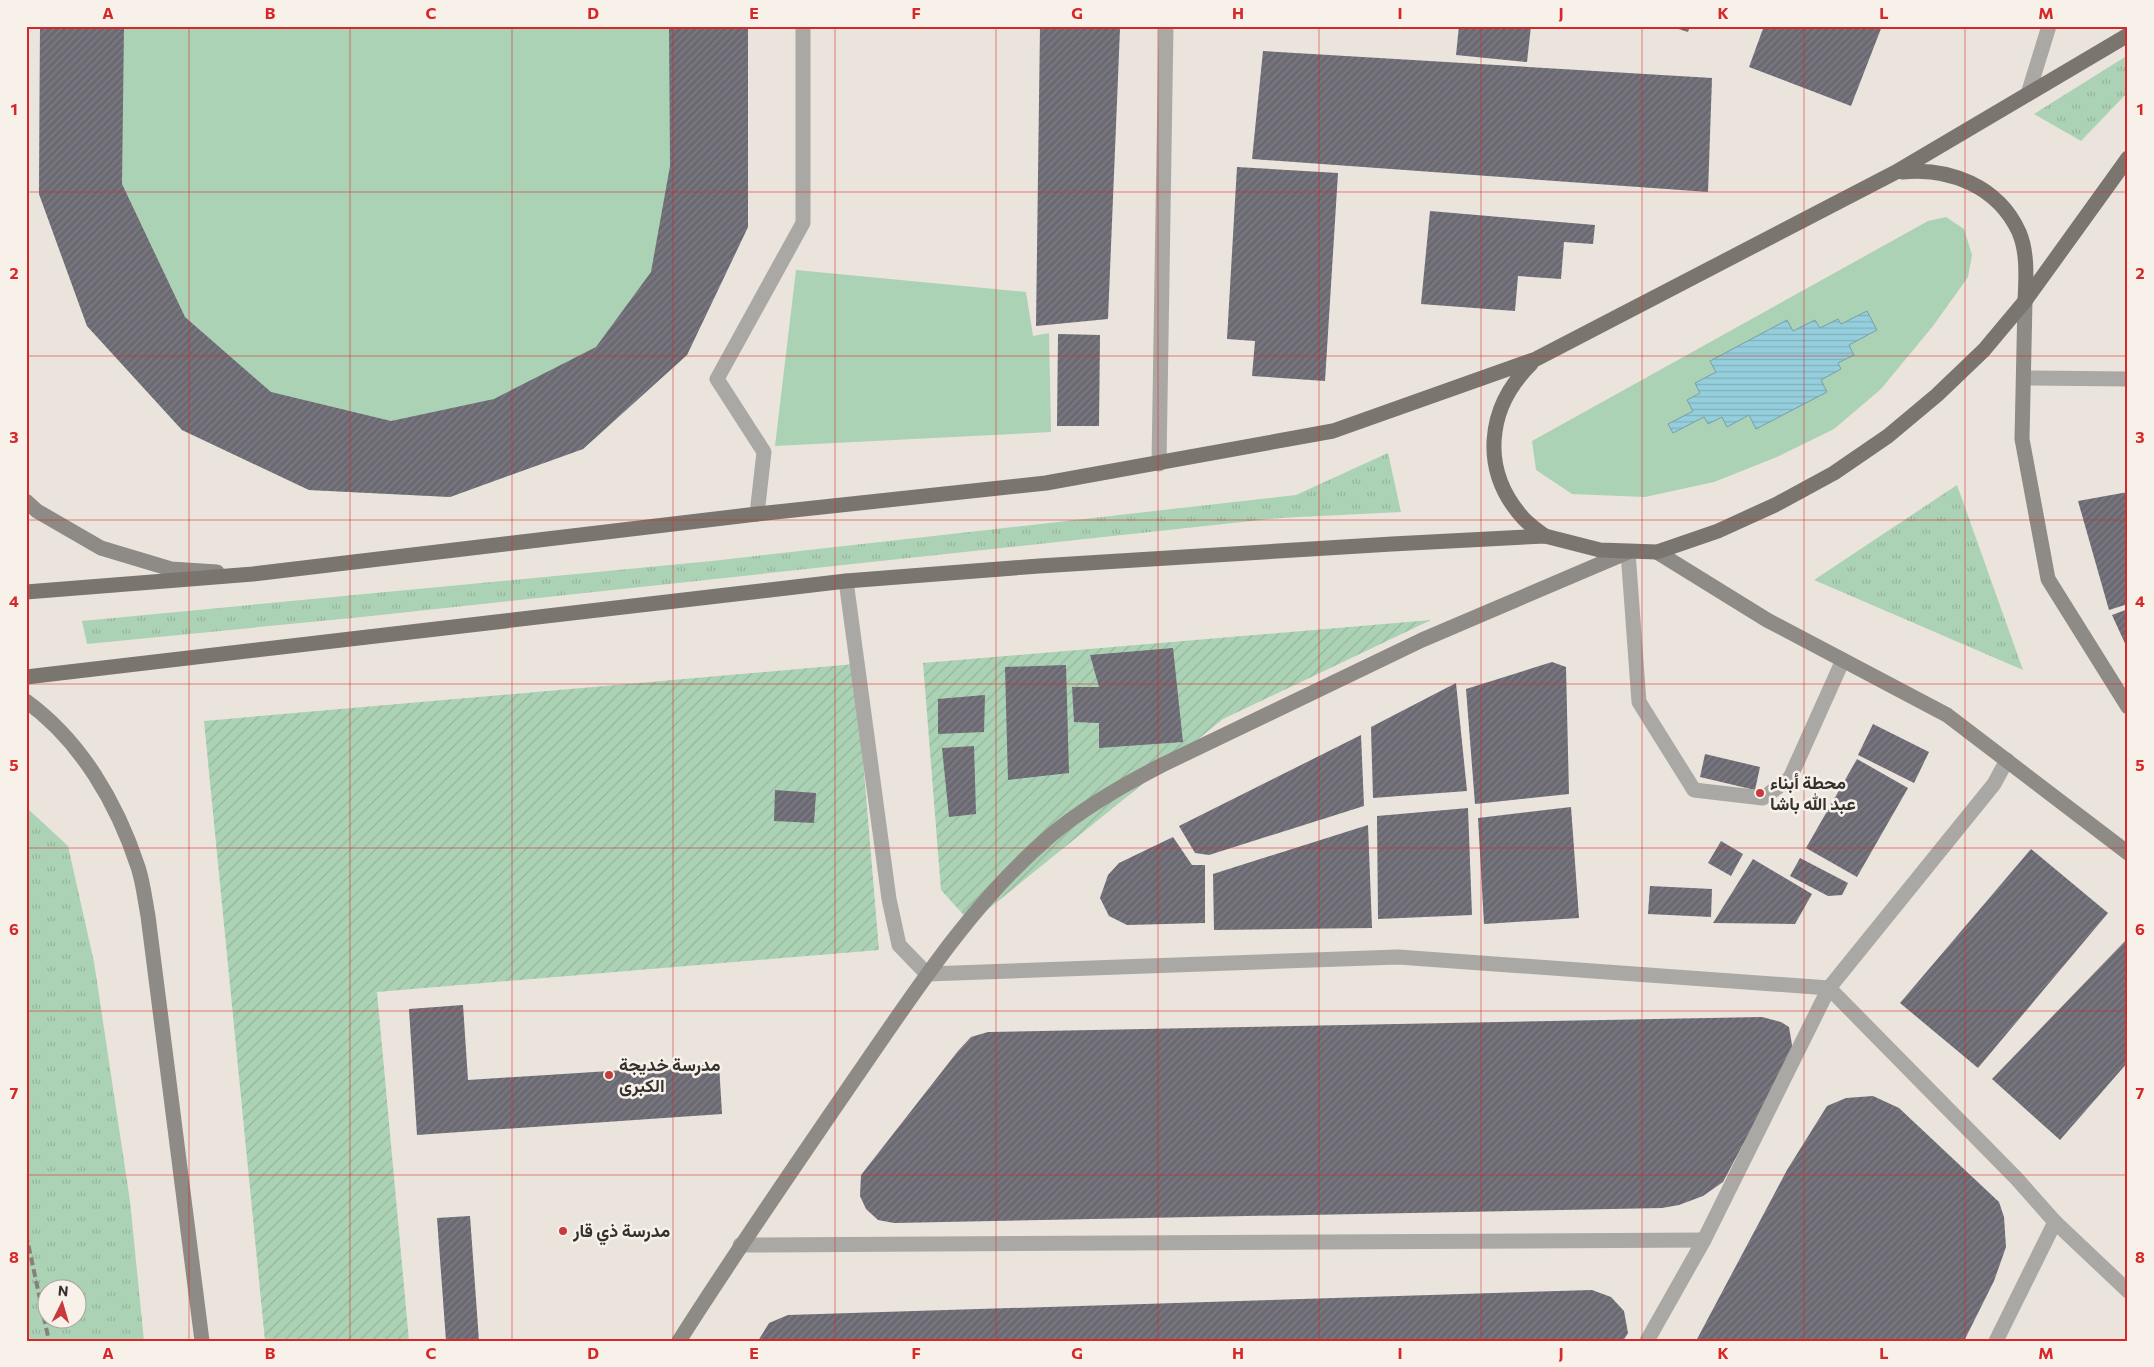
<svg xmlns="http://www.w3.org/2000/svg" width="2154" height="1367" font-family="Commissioner,Vazirmatn,sans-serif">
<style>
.grass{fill:url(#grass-tufts);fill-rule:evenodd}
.park{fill:#acd2b5}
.garden{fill:url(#garden-furrows)}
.water{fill:url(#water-rules);stroke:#789fa8}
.building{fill:url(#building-hatch)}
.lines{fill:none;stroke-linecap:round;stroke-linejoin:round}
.lane{stroke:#aaa8a4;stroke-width:15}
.street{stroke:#aaa8a4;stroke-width:15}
.secondary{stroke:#8e8a85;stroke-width:15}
.primary{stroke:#7a756f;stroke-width:15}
.rail{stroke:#84807b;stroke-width:4;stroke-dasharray:8 4;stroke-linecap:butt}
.grid{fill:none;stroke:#d62828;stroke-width:1;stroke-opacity:0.55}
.poi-dot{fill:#c93a3a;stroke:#f7f1e9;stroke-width:2}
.labels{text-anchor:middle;stroke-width:5;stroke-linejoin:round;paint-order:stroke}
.poi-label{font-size:18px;font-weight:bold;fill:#33312e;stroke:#f7f1e9;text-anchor:start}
.neatline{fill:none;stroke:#d62828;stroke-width:2}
.grid-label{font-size:16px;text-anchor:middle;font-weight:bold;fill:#d62828}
</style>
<defs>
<pattern id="grass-tufts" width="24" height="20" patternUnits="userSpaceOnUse" patternTransform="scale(1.25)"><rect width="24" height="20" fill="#acd2b5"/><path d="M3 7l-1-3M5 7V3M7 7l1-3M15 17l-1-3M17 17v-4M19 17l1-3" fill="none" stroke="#94b59c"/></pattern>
<pattern id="garden-furrows" width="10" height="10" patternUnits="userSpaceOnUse" patternTransform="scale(1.25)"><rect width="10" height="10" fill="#acd2b5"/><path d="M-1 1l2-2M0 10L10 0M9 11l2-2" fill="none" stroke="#94b59c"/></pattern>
<pattern id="water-rules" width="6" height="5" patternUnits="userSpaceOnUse" patternTransform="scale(1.25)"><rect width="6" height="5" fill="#95cedc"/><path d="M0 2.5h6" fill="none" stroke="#81b1bd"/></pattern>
<pattern id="building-hatch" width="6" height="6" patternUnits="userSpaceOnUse" patternTransform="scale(1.25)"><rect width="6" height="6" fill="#6b6972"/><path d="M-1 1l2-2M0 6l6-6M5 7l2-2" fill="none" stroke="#817f86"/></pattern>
</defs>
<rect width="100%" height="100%" fill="#eae4dc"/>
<g class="grass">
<path d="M2128 55V92L2081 141 2034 114Z"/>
<path d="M1388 453 1401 512 1280 518 362 617 87 644 82 621 712 561 1296 495Z"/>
<path d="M1957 485 2023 670 1814 580Z"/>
<path d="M26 807 68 846 94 962 130 1201 144 1341H26ZM48 1290H78V1320H48Z"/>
</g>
<g class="park">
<path d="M40 26H748V227L687 355 583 449 450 497 309 490 182 430 87 326 39 194Z"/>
<path d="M1946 217 1964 229 1972 255 1968 277 1933 326 1881 389 1834 429 1777 457 1714 482 1645 497 1572 494 1536 470 1532 441 1928 221Z"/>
<path d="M796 270 1026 292 1033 336 1049 333 1051 432 775 446Z"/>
</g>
<g class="garden">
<path d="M1431 620 1223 719 971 923 941 890 923 663Z"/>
<path d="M855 664 879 950 377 992 409 1341H265L204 721Z"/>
</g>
<path class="water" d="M1867 311 1877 330 1849 345 1854 355 1838 363 1841 369 1821 380 1827 392 1756 429 1749 415 1727 427 1722 417 1708 424 1704 417 1673 433 1668 424 1693 411 1687 400 1700 393 1695 383 1716 372 1710 361 1787 320 1793 331 1815 320 1820 328 1838 319 1841 324Z"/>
<g class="building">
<path d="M40 26H124L122 184 185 317 271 392 391 421 494 399 596 347 651 272 670 166 669 26H748V227L687 355 583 449 450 497 309 490 182 430 87 326 39 194Z"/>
<path d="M1040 26 1120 29 1108 319 1036 326Z"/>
<path d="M1459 26H1531L1527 62 1456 55Z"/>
<path d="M1669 26H1690L1688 32Z"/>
<path d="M1764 26H1882L1851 106 1749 67Z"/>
<path d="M1263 51 1712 78 1708 192 1252 159Z"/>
<path d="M1237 167 1338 173 1325 381 1252 376 1255 341 1227 339Z"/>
<path d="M1430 211 1595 225 1593 244 1564 242 1561 279 1518 276 1515 311 1421 304Z"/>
<path d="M1058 334 1100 335 1099 426H1057Z"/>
<path d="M2128 492V604L2109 610 2078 501Z"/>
<path d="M2128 609V650L2112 615Z"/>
<path d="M1173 648 1183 742 1099 748V723L1074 722 1072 687H1099L1090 655Z"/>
<path d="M1552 662 1566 667 1569 794 1475 804 1466 689Z"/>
<path d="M1066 665 1069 773 1008 780 1005 667Z"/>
<path d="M1456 683 1467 791 1373 798 1371 727Z"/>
<path d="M985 695 984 732 938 734V699Z"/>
<path d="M1873 724 1929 752 1914 783 1858 755Z"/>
<path d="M1361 735 1364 806 1209 855 1195 853 1179 826Z"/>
<path d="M974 746 976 814 949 817 942 748Z"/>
<path d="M1705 754 1760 767 1755 790 1700 777Z"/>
<path d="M1857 759 1908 788 1857 877 1806 848Z"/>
<path d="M775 790 816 793 814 823 774 821Z"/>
<path d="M1571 807 1579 918 1484 924 1478 818Z"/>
<path d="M1468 808 1472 915 1378 919 1377 816Z"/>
<path d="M1368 825 1372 928 1214 930 1213 874Z"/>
<path d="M1173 837 1192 865H1205V923L1127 925 1109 916 1100 898 1108 875 1119 863Z"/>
<path d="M1721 841 1743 854 1731 876 1708 863Z"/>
<path d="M2031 849 2108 913 1978 1068 1900 1003Z"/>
<path d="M1800 858 1848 883 1842 895 1828 896 1790 876Z"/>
<path d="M1753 859 1812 894 1795 924 1713 923Z"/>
<path d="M1650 886 1712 889 1711 917 1648 914Z"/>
<path d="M2128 938V1062L2060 1140 1992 1079Z"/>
<path d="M463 1005 468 1080 719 1064 722 1114 417 1135 409 1009Z"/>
<path d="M1762 1017 1781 1022 1789 1027 1793 1051 1723 1182 1703 1196 1679 1205 1662 1208 894 1223 878 1220 866 1209 860 1196 861 1175 958 1051 971 1037 988 1032Z"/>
<path d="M1873 1096 1899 1108 1999 1202 2004 1217 2006 1247 1994 1281 1964 1341H1696L1787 1170 1827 1106 1846 1098Z"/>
<path d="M470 1216 479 1341H446L437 1218Z"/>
<path d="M1592 1290 1611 1297 1624 1311 1628 1333 1623 1341H758L769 1323 788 1315Z"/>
</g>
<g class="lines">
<g class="lane">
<path d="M757 514 764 452 717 379 803 223V26"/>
<path d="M1628 552 1639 702 1694 790 1763 798 1790 778 1843 660"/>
</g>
<g class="street">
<path d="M2028 94 2049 26"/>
<path d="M2024 378 2128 379"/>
<path d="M1159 464 1166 26"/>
<path d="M846 581 889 899 899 945 927 974 1398 957 1829 988 2017 1179 2055 1222 2128 1291"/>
<path d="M740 1245 1704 1240"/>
<path d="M1647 1341 1704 1240 1829 988 1994 784 2007 760"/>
<path d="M1996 1341 2055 1222"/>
</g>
<g class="secondary">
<path d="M2025 301 2022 439 2048 579 2128 707"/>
<path d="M26 501 37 511 101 548 171 569 217 572"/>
<path d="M1657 552 1767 620 1947 715 2128 853"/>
<path d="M26 701C81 741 117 803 138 867 143 882 145 900 148 916L202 1341"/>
<path d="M679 1341C733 1256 790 1173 847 1090 909 1001 967 907 1050 836 1084 807 1123 785 1162 765L1422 640 1628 552"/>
</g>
<g class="primary">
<path d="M1902 172C1949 167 1998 186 2019 232 2028 253 2026 279 2025 301"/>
<path d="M1531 364C1486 408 1480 471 1524 519 1530 525 1538 531 1545 536"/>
<path d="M26 592 253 574 757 514 1046 483 1333 431 1536 359 1896 172 2128 35"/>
<path d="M26 677 846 581 1039 566 1392 544 1545 536 1600 550 1657 552 1718 531 1777 504 1834 473 1888 436 1937 395 1984 350 2025 301 2128 158"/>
</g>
<path class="rail" d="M26 1234 49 1341"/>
</g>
<path class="grid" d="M189 26V1341M350 26V1341M512 26V1341M673 26V1341M835 26V1341M996 26V1341M1158 26V1341M1319 26V1341M1481 26V1341M1642 26V1341M1804 26V1341M1965 26V1341M26 192H2128M26 356H2128M26 520H2128M26 684H2128M26 848H2128M26 1011H2128M26 1175H2128"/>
<g class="poi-dot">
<circle cx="1760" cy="793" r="5"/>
<circle cx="609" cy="1075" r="5"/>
<circle cx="563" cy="1231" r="5"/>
</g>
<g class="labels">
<g class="poi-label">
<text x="1770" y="789">محطة أبناء<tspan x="1770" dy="21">عبد الله باشا</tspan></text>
<text x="619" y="1071">مدرسة خديجة<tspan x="619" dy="21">الكبرى</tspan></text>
<text x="573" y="1237">مدرسة ذي قار</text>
</g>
</g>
<rect width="2154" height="1367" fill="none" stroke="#f7f1e9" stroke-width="55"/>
<g transform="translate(62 1304) rotate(5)"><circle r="24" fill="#f7f1e9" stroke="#a9a49e"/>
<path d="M0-4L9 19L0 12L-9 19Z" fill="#c93a3a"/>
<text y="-8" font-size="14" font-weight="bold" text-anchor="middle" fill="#33312e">N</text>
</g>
<rect x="28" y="28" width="2098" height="1312" class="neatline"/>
<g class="grid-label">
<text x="108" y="19">A</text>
<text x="270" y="19">B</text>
<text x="431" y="19">C</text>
<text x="593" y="19">D</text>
<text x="754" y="19">E</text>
<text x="916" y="19">F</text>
<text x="1077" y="19">G</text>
<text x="1238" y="19">H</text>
<text x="1400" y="19">I</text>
<text x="1561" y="19">J</text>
<text x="1723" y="19">K</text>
<text x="1884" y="19">L</text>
<text x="2046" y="19">M</text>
<text x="14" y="115">1</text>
<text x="2140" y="115">1</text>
<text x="14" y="279">2</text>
<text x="2140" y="279">2</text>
<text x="14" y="443">3</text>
<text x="2140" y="443">3</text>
<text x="14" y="607">4</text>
<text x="2140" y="607">4</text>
<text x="14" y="771">5</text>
<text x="2140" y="771">5</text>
<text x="14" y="935">6</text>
<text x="2140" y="935">6</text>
<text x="14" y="1099">7</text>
<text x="2140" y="1099">7</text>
<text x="14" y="1263">8</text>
<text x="2140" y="1263">8</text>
<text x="108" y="1359">A</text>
<text x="270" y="1359">B</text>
<text x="431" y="1359">C</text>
<text x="593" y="1359">D</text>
<text x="754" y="1359">E</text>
<text x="916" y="1359">F</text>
<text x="1077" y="1359">G</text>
<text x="1238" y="1359">H</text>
<text x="1400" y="1359">I</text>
<text x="1561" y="1359">J</text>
<text x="1723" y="1359">K</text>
<text x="1884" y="1359">L</text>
<text x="2046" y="1359">M</text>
</g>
</svg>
